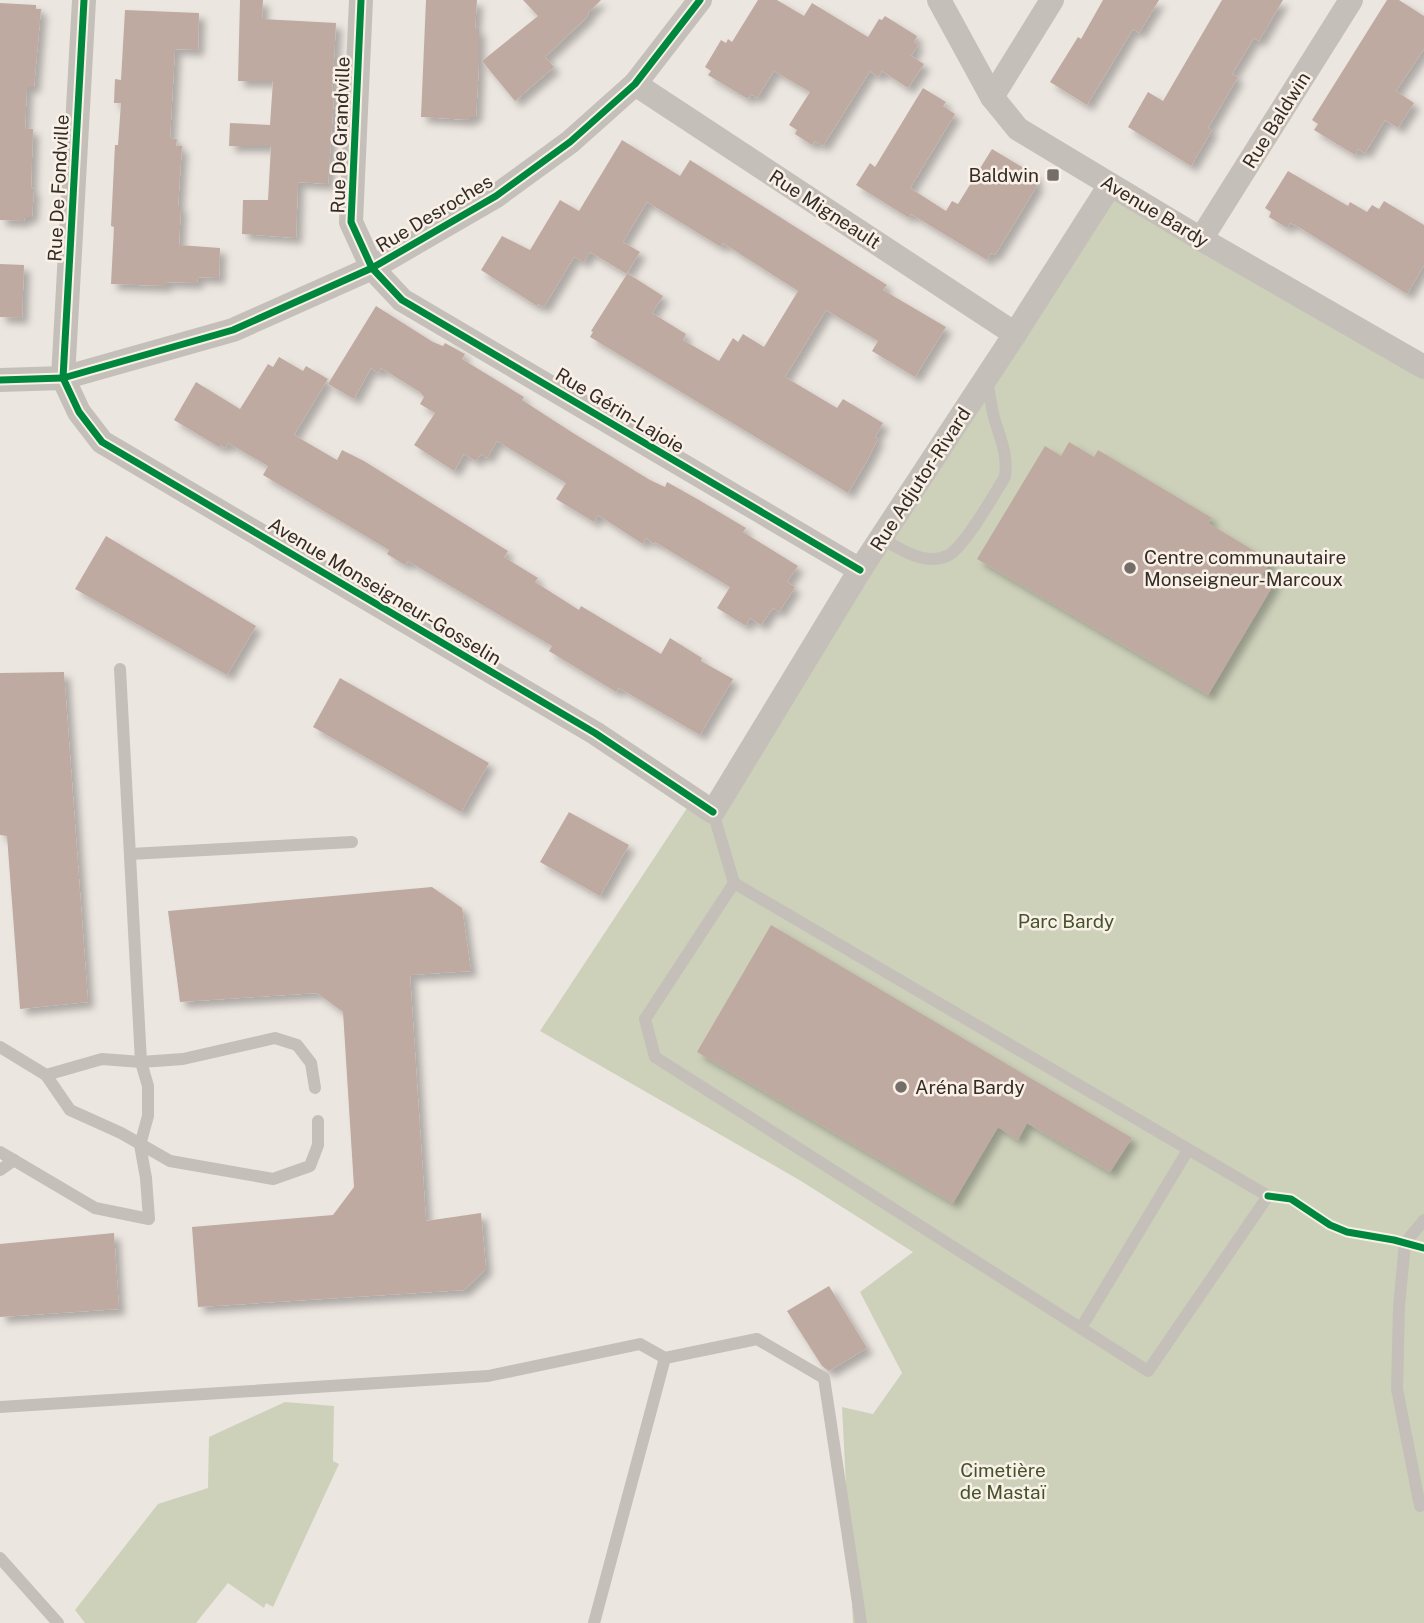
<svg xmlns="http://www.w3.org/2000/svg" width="1424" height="1623" font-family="'Public Sans',sans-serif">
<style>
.green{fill:#cdd1ba}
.building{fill:#bfaaa2;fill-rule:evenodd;filter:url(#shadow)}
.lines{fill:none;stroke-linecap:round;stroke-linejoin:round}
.lane{stroke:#c5bfb9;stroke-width:12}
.street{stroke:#c5bfb9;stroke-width:24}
.cycleway-casing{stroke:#f9f1e7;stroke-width:11}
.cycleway{stroke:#00873e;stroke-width:7}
.poi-dot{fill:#756d68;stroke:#f9f1e7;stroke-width:2.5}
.labels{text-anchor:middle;stroke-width:5;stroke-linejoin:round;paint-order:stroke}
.street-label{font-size:19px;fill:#352c27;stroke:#f9f1e7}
.poi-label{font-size:19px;fill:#352c27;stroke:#f9f1e7;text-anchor:start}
.park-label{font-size:19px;fill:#44532c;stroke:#f9f1e7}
</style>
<defs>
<filter id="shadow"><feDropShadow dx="6" dy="6" stdDeviation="3.5" flood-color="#0004"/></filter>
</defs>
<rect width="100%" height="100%" fill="#ece6e0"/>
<g class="green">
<path d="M1110 185 1424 367V1623H853L842 1407 873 1414 902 1373 860 1292 913 1252 801 1181 540 1031 693 799 712 812Z"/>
<path d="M285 1402 334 1406 333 1461 339 1464 273 1607 266 1603 264 1608 228 1583 196 1623H85L75 1610 158 1504 208 1488 209 1437Z"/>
</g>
<g class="building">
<path d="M240 0H263L262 19 336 23 332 95H334L328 184 298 182 296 238 242 234 243 200H268L271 146H229L230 123 270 125 273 81H238Z"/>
<path d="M426 0H477L475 29H479V63L476 117H470V120L421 117Z"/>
<path d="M523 0H601L588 13 589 15 545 57 554 67 515 101 482 61 538 16Z"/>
<path d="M758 0H777L804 16 812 3 868 37 879 19 882 20 885 16 917 36 914 42 918 45 911 56 924 64 908 88 882 71 878 77 870 71 823 146 815 141 812 145 795 134 797 130 789 125 810 92 774 71 757 98 751 94 748 99 708 75 711 71 705 67 721 40 726 43 728 39 732 42Z"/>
<path d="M1103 0H1159L1139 33 1133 29 1087 105 1050 82 1078 37 1081 39Z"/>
<path d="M1222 0H1283L1259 41 1254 38 1232 74 1238 77 1208 128 1212 130 1191 166 1128 127 1148 92 1163 101Z"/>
<path d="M1387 0H1399L1424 16V49L1396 91 1414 103 1398 128 1385 120 1365 153 1358 149 1355 155 1314 130 1318 124 1312 120Z"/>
<path d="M0 3 36 5V9H41L34 87H27L25 128 33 129 31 188 34 189 32 217H25L24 221 0 220Z"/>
<path d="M125 10 199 13 198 50 175 49 170 138 177 139 176 146H182L178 206H181L179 245 220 248 219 278 198 277 197 283 166 282V286L111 284 114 227 111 226 115 145H118L121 103H114L115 79 121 80Z"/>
<path d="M923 88 946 102 943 106 955 114 910 188 946 211 952 201 958 204 992 149 1037 176 1034 182 1038 184 1020 214 995 255 991 253 987 260 911 214 909 218 856 185 870 163 875 167Z"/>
<path d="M622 140 680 176 690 160 887 285 883 290 946 327 915 377 872 351 878 341 826 310 785 377 837 408 843 399 883 423 875 437 878 439 868 459 848 493 590 337 593 332 591 331 627 274 590 252 584 262 574 257 544 307 538 304 537 306 481 270 502 236 530 250 560 200 579 211ZM647 202 721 247 723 243 798 291 764 347 743 334 738 342 733 338 719 361 683 340 686 334 652 313 663 296 627 273 640 252 623 242Z"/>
<path d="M1288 171 1348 206 1350 202 1367 212 1372 205 1379 209 1384 201 1424 225V265L1407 294 1297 226 1290 223 1287 228 1269 217 1271 212 1265 208Z"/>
<path d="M0 264 24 265 22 318 0 317Z"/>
<path d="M376 306 433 342 443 346 445 343 465 354 462 359 524 397 522 400 573 433 650 480 665 487 667 482 699 500 746 528 743 532 798 566 787 582 795 587 779 612 773 608 761 625 750 618 746 626 717 608 730 587 655 542 654 544 646 538 643 544 598 515 594 522 556 499 566 483 497 441 487 458 481 454 476 461 464 454 454 471 414 445 435 413 420 404 424 397 420 392 381 368 378 373 371 368 354 399 328 384Z"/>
<path d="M279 357 303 371 306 366 328 379 294 435 337 460 342 450 364 461 508 551 504 557 538 578 535 582 579 610 581 606 661 654 670 638 702 658 701 661 733 679 700 735 619 688 616 692 549 651 552 646 408 561 405 565 387 554 389 550 263 475 268 466 228 443 225 448 221 445 219 447 174 420 196 382 240 409 268 364 273 367Z"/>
<path d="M1069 442 1094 457 1098 450 1212 518 1208 523 1271 561 1262 575 1275 582 1208 695 977 559 1045 446 1061 456Z"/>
<path d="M106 536 256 626 227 675 75 589Z"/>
<path d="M64 672 88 1002 20 1009 7 836 0 835V673Z"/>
<path d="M340 678 489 763 461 812 313 727Z"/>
<path d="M569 812 629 845 600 896 540 862Z"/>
<path d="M432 887 462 908 471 971 410 975 426 1221 481 1213 486 1269 464 1290 198 1307 192 1227 333 1215 354 1187 343 1012 317 993 180 1002 168 911Z"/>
<path d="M771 925 1132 1138 1110 1172 1027 1123 1018 1140 998 1127 953 1203 697 1052Z"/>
<path d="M114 1233 119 1309 0 1317V1244Z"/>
<path d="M829 1286 867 1348 829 1371 822 1366 787 1311Z"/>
</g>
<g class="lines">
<g class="lane">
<path d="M881 538C899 549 925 566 947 556 964 549 994 494 1005 477 1008 456 1001 440 995 421 991 408 990 394 987 381"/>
<path d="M713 812 734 883"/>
<path d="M130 854 352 842"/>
<path d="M734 883 1268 1196 1148 1371 655 1057 645 1019Z"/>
<path d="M0 1047 46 1075"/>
<path d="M315 1088 311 1063 297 1045 275 1038 183 1059 141 1062 102 1059 46 1075 70 1110 121 1133 170 1161 273 1179 310 1166 318 1145V1121"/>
<path d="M0 1152 95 1208 149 1219 146 1178 140 1145 148 1116V1086L141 1062 120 669"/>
<path d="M0 1170 14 1160"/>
<path d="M1081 1328 1188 1150"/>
<path d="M0 1407 488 1376 640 1344 665 1358 757 1339 824 1378 861 1623"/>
<path d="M1420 1506 1397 1389 1399 1307 1405 1243 1424 1220"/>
<path d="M0 1558 58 1623"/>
<path d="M594 1623 665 1358"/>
</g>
<g class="street">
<path d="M84 0 63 378 79 412 102 442 595 733 713 812 860 570 1015 334 1110 185"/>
<path d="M361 0 351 222 372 268 402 300 860 570"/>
<path d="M939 0 992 97 1018 129 1201 239 1424 367"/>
<path d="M635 84 1015 334"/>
<path d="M992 97 1052 0"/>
<path d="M1201 239 1351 0"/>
<path d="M0 380 63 378 233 330 372 268 496 196 570 142 635 84 700 0"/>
</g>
<defs>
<g id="cycleway">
<path d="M84 0 63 378 79 412 102 442 595 733 713 812"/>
<path d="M361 0 351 222 372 268 402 300 860 570"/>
<path d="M0 380 63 378 233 330 372 268 496 196 570 142 635 84 700 0"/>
<path d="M1268 1196 1291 1199 1330 1225 1347 1232 1394 1240 1424 1248"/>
</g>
</defs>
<use href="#cycleway" class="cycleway-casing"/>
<use href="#cycleway" class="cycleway"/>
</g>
<g class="poi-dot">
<rect x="1046" y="168" width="14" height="14" rx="3.5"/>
<circle cx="1130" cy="568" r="7"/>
<circle cx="901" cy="1087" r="7"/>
</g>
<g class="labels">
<g class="street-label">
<text transform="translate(1276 120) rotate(-58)" y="7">Rue Baldwin</text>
<text transform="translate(340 135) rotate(-88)" y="7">Rue De Grandville</text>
<text transform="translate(58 188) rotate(-87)" y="7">Rue De Fondville</text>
<text transform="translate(825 209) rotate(33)" y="7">Rue Migneault</text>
<text transform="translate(1155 211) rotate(31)" y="7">Avenue Bardy</text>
<text transform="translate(434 213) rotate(-31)" y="7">Rue Desroches</text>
<text transform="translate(620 410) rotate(31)" y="7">Rue Gérin-Lajoie</text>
<text transform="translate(920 479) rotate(-57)" y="7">Rue Adjutor-Rivard</text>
<text transform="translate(385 591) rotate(31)" y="7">Avenue Monseigneur-Gosselin</text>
</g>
<g class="poi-label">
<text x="1039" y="182" text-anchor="end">Baldwin</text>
<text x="1144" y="564">Centre communautaire<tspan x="1144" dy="22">Monseigneur-Marcoux</tspan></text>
<text x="915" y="1094">Aréna Bardy</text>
</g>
<g class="park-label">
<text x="1066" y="928">Parc Bardy</text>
<text x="1003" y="1477">Cimetière<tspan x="1003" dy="22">de Mastaï</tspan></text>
</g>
</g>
</svg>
